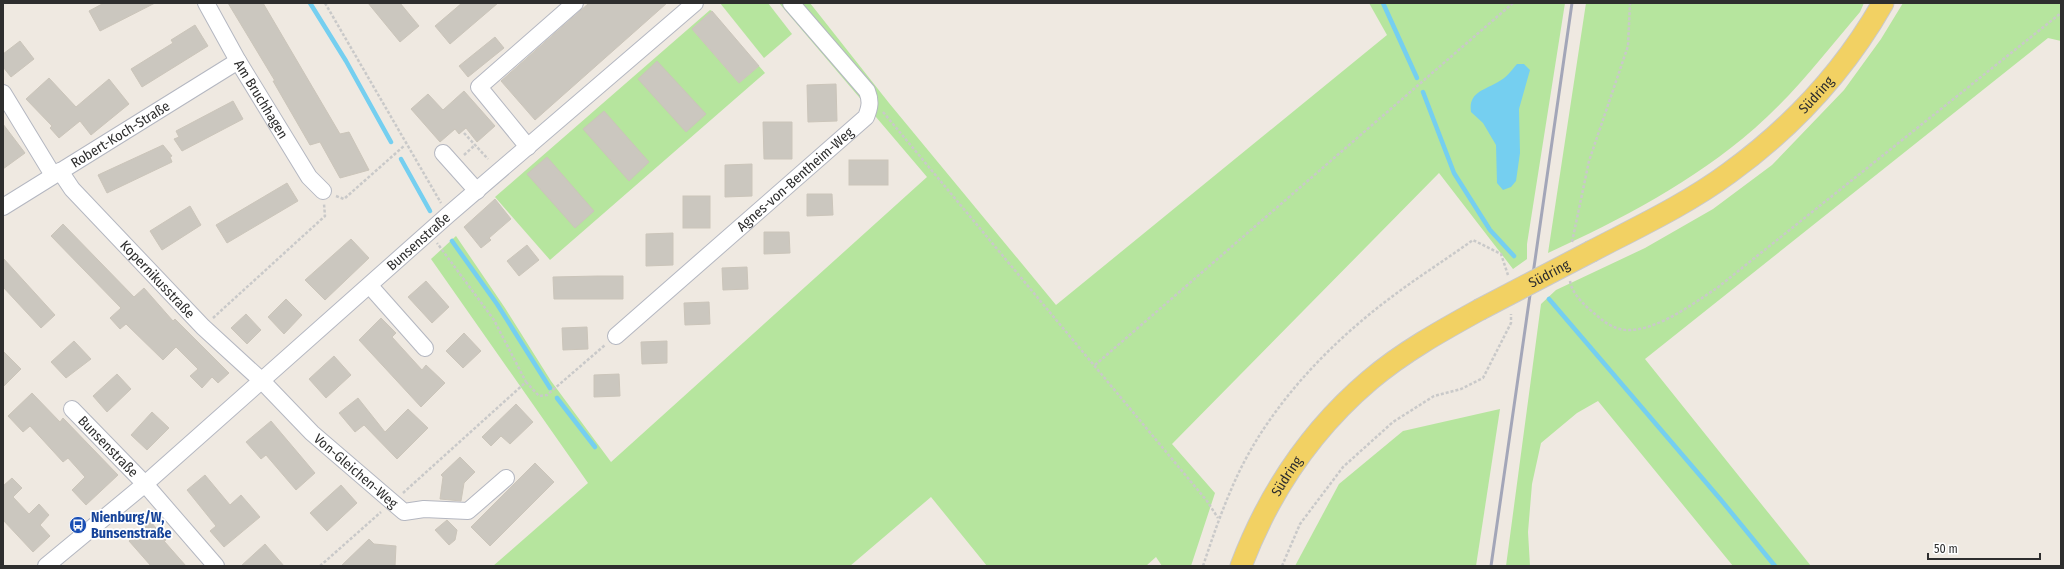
<svg xmlns="http://www.w3.org/2000/svg" width="2064" height="569" font-family="'Fira Sans Condensed',sans-serif">
<style>
.green{fill:#b6e59e}
.water{fill:#75cff0}
.lines{fill:none;stroke-linecap:round;stroke-linejoin:round}
.stream{stroke:#75cff0;stroke-width:4.5}
.building{fill:#cbc7bf;stroke:#cbc5ba}
.minor-casing{stroke:#b4b7c1;stroke-width:18}
.major-casing{stroke:#c9c9c9;stroke-width:23}
.path{stroke:#c9c9c9;stroke-width:2.5;stroke-dasharray:3 2;stroke-linecap:butt}
.minor{stroke:#fff;stroke-width:16}
.major{stroke:#f2d163;stroke-width:21}
.rail{stroke:#a3a6b8;stroke-width:3}
.major-bridge-casing{stroke:#c9c9c9;stroke-width:23;stroke-linecap:butt}
.major-bridge{stroke:#f2d163;stroke-width:21}
.labels{text-anchor:middle;stroke-width:3.5;stroke-linejoin:round;paint-order:stroke}
.street-label{font-size:14px;fill:#2e2e2e;stroke:#fff}
.transit-label{font-size:14px;font-weight:bold;fill:#164399;stroke:#fff;text-anchor:start}
</style>
<rect width="100%" height="100%" fill="#efe9e1"/>
<g class="green">
<path d="M720 3H768L792 34 764 58Z"/>
<path d="M779 3H810L889 103 1056 305 1387 35 1369 3H1565L1527 244V259L1513 269 1439 173 1172 444 1215 493 1191 566H1162L1156 557 1146 566H987L931 497 850 566H493L588 483 431 259 456 236 505 308 551 381 611 462 927 177Z"/>
<path d="M1586 3H1864L1860 12C1826 52 1794 94 1755 128 1693 182 1622 219 1548 253Z"/>
<path d="M1903 3H2061V41L2048 38 1645 359 1811 566H1733L1598 401 1577 413 1541 443 1532 484 1528 532 1530 566H1506L1541 304 1556 290 1645 248 1713 209 1772 165 1844 90 1881 39Z"/>
<path d="M710 10 712 11 692 29 739 83 759 66 765 73 550 260 495 197Z"/>
<path d="M1500 409 1476 566H1295L1339 484 1403 431Z"/>
</g>
<path class="water" d="M1517 64H1524L1530 70 1519 109 1520 153 1516 181 1511 187 1503 190 1497 183 1496 145 1483 123 1471 112C1468 92 1485 90 1498 82 1506 78 1511 71 1517 64Z"/>
<g class="lines">
<g class="stream">
<path d="M310 3 346 61 391 142"/>
<path d="M1383 3 1417 78"/>
<path d="M1423 92 1454 173 1490 230 1514 256"/>
<path d="M401 159 430 211"/>
<path d="M452 241 497 304 550 388"/>
<path d="M1549 299 1721 500 1775 566"/>
<path d="M557 398 595 447"/>
</g>
</g>
<g class="building">
<path d="M104 3H155L100 31 89 11Z"/>
<path d="M228 3H263L340 134 349 132 369 170 340 178 320 142 310 145 273 81H275Z"/>
<path d="M368 3H400L419 26 400 42Z"/>
<path d="M462 3H498L450 44 435 26Z"/>
<path d="M589 3H667L535 120 501 81Z"/>
<path d="M712 11 759 66 739 83 692 29Z"/>
<path d="M195 25 208 46 142 87 131 69 173 43 171 40Z"/>
<path d="M495 37 504 48 468 77 459 66Z"/>
<path d="M20 41 34 59 11 77 3 67V54Z"/>
<path d="M657 61 706 114 686 132 638 79Z"/>
<path d="M49 78 76 107 109 79 129 104 91 135 80 121 59 138 50 128 52 126 26 99Z"/>
<path d="M836 84 837 121 808 122 807 85Z"/>
<path d="M464 91 495 126 477 142 466 128 459 134 455 129 440 142 411 109 428 94 443 110Z"/>
<path d="M233 101 243 119 182 151 174 139 179 137 176 131Z"/>
<path d="M604 111 649 162 629 181 583 129Z"/>
<path d="M763 122H792V159H764Z"/>
<path d="M3 124 25 153 3 169Z"/>
<path d="M163 145 172 156 170 157 172 162 107 193 98 175Z"/>
<path d="M547 157 594 211 575 228 527 174Z"/>
<rect x="849" y="160" width="39" height="25"/>
<path d="M752 164V196L725 197V165Z"/>
<path d="M287 183 298 201 227 243 216 225Z"/>
<path d="M807 194H832L833 215 807 216Z"/>
<rect x="683" y="196" width="27" height="32"/>
<path d="M495 199 511 219 489 238 491 240 481 248 464 227Z"/>
<path d="M190 206 201 225 162 250 150 231Z"/>
<path d="M63 224 134 297 144 288 173 321 175 319 229 373 218 383 212 377 202 388 190 376 198 369 176 347 163 360 126 324 120 329 110 318 121 308 51 236Z"/>
<path d="M764 232H789L790 253 764 254Z"/>
<path d="M673 233V265L646 266V234Z"/>
<path d="M351 239 369 258 325 300 305 280Z"/>
<path d="M527 245 539 260 519 276 507 261Z"/>
<path d="M3 258 55 315 41 328 3 287Z"/>
<path d="M747 267 748 289 723 290 722 268Z"/>
<path d="M598 276H623V299H554L553 277Z"/>
<path d="M426 281 449 307 432 323 408 297Z"/>
<path d="M286 299 302 315 284 334 268 317Z"/>
<path d="M709 302 710 324 685 325 684 303Z"/>
<path d="M246 314 261 330 247 344 231 328Z"/>
<path d="M381 318 396 333 392 337 422 370 426 365 445 383 421 407 359 340Z"/>
<path d="M587 327 588 349 563 350 562 328Z"/>
<path d="M464 333 481 351 463 368 446 351Z"/>
<path d="M74 341 91 359 66 378 51 362Z"/>
<path d="M667 341V363L642 364 641 342Z"/>
<path d="M3 351 21 369 3 387Z"/>
<path d="M334 356 351 375 326 398 309 379Z"/>
<path d="M117 374 131 389 107 412 93 396Z"/>
<path d="M619 374 620 396 594 397V375Z"/>
<path d="M32 393 60 422 63 418 118 475 86 505 72 490 85 477 68 458 63 462 30 426 23 432 8 416Z"/>
<path d="M358 398 385 432 408 409 428 428 397 459 364 425 355 432 339 413Z"/>
<path d="M516 404 533 422 510 444 501 436 491 446 482 437Z"/>
<path d="M152 412 169 428 147 450 131 435Z"/>
<path d="M271 421 315 473 296 490 266 455 261 459 246 442Z"/>
<path d="M460 457 475 472 464 483 461 501 440 499 443 477 441 475Z"/>
<path d="M535 463 554 482 490 546 471 527Z"/>
<path d="M205 475 230 505 241 495 260 517 224 547 210 531 216 526 187 490Z"/>
<path d="M12 478 22 488 13 497 29 514 39 504 49 515 40 525 50 536 33 552 3 520V486Z"/>
<path d="M341 485 357 503 327 531 310 513Z"/>
<path d="M447 520 457 530 455 540 449 545 435 530Z"/>
<path d="M151 522 166 540 164 541 186 566H151L129 541Z"/>
<path d="M369 539 374 544 396 546 395 566H341Z"/>
<path d="M265 544 284 566H241Z"/>
</g>
<g class="lines">
<defs>
<g id="minor">
<path id="s1" d="M206 3 238 61 309 177 323 191"/>
<path d="M3 93 53 175"/>
<path d="M528 147 479 87 575 3"/>
<path d="M443 153 477 191"/>
<path id="s2" d="M60 171 72 189 203 327 262 381 312 433 404 512 424 509 468 511 506 478"/>
<path id="s3" d="M3 207 238 61"/>
<path d="M370 286 425 348"/>
<path id="s4" d="M616 336 866 117C870 107 871 101 867 91L791 3"/>
<path id="s5" d="M72 409 145 484 216 566"/>
<path id="s6" d="M46 566 145 484 448 215 695 3"/>
</g>
<g id="major">
<path id="s7" d="M1592 251C1638 227 1687 204 1729 173 1791 128 1845 70 1883 3"/>
<path id="s8" d="M1241 566C1268 495 1311 430 1370 380 1403 352 1441 331 1479 310"/>
</g>
</defs>
<use href="#minor" class="minor-casing"/>
<use href="#major" class="major-casing"/>
<g class="path">
<path d="M325 3 441 203"/>
<path d="M883 112 1207 501 1218 518"/>
<path d="M464 133 488 159"/>
<path d="M464 155 475 145"/>
<path d="M336 196 344 199 405 145"/>
<path d="M1572 242 1589 161 1628 46 1630 3"/>
<path d="M1570 281C1572 294 1585 306 1595 314 1600 318 1604 322 1610 325 1641 344 1692 304 1717 288L2061 13"/>
<path d="M213 318 325 216 324 204"/>
<path d="M1095 365 1513 3"/>
<path d="M526 382 539 396 547 395 605 345"/>
<path d="M403 493 526 382 494 320 437 243"/>
<path d="M320 566 381 512"/>
<path d="M1203 566C1214 533 1225 501 1240 470 1271 407 1322 352 1376 309 1407 284 1441 263 1473 240L1501 254 1508 275"/>
<path d="M1282 566 1300 524 1343 467 1393 422 1434 396 1461 389 1483 378 1511 323V314"/>
</g>
<use href="#minor" class="minor"/>
<use href="#major" class="major"/>
<path class="rail" d="M1491 566 1572 3"/>
<defs>
<g id="major-bridge">
<path id="s9" d="M1479 310 1592 251"/>
</g>
</defs>
<use href="#major-bridge" class="major-bridge-casing"/>
<use href="#major-bridge" class="major-bridge"/>
</g>
<defs>
<symbol id="bus-disc" viewBox="-11 -11 22 22"><circle r="9.5" fill="#1a4fb4" stroke="#fff"/><path d="M-5-6H5V4H4V6H2V4H-2V6H-4V4H-5ZM-3.5-4V0h7V-4ZM-3.5 1.2v1.5H-2V1.2ZM2 1.2v1.5H3.5V1.2Z" fill="#fff"/></symbol>
</defs>
<g fill-rule="evenodd">
<use href="#bus-disc" x="68" y="515" width="20" height="20"/>
</g>
<g class="labels">
<g class="street-label">
<text dy="5" stroke="none"><textPath href="#s7" startOffset="275">Südring</textPath></text>
<text dy="5" stroke="none"><textPath href="#s1" startOffset="111">Am Bruchhagen</textPath></text>
<text dy="5" stroke="none"><textPath href="#s3" startOffset="138">Robert-Koch-Straße</textPath></text>
<text dy="5" stroke="none"><textPath href="#s4" startOffset="238">Agnes-von-Bentheim-Weg</textPath></text>
<text dy="5" stroke="none"><textPath href="#s6" startOffset="494">Bunsenstraße</textPath></text>
<text dy="5" stroke="none"><textPath href="#s9" startOffset="79">Südring</textPath></text>
<text dy="5" stroke="none"><textPath href="#s2" startOffset="146">Kopernikusstraße</textPath></text>
<text dy="5" stroke="none"><textPath href="#s5" startOffset="52">Bunsenstraße</textPath></text>
<text dy="5" stroke="none"><textPath href="#s2" startOffset="422">Von-Gleichen-Weg</textPath></text>
<text dy="5" stroke="none"><textPath href="#s8" startOffset="101">Südring</textPath></text>
</g>
<g class="transit-label">
<text x="91" y="522">Nienburg/W,<tspan x="91" dy="16">Bunsenstraße</tspan></text>
</g>
</g>
<rect width="2064" height="569" fill="none" stroke="#2e2e2e" stroke-width="8"/>
<path d="M1928 553v6h112v-6" fill="none" stroke="#2e2e2e" stroke-width="2"/>
<text x="1934" y="553" font-size="12" fill="#2e2e2e" stroke="#ffffff" stroke-width="3" paint-order="stroke">50 m</text>
</svg>
